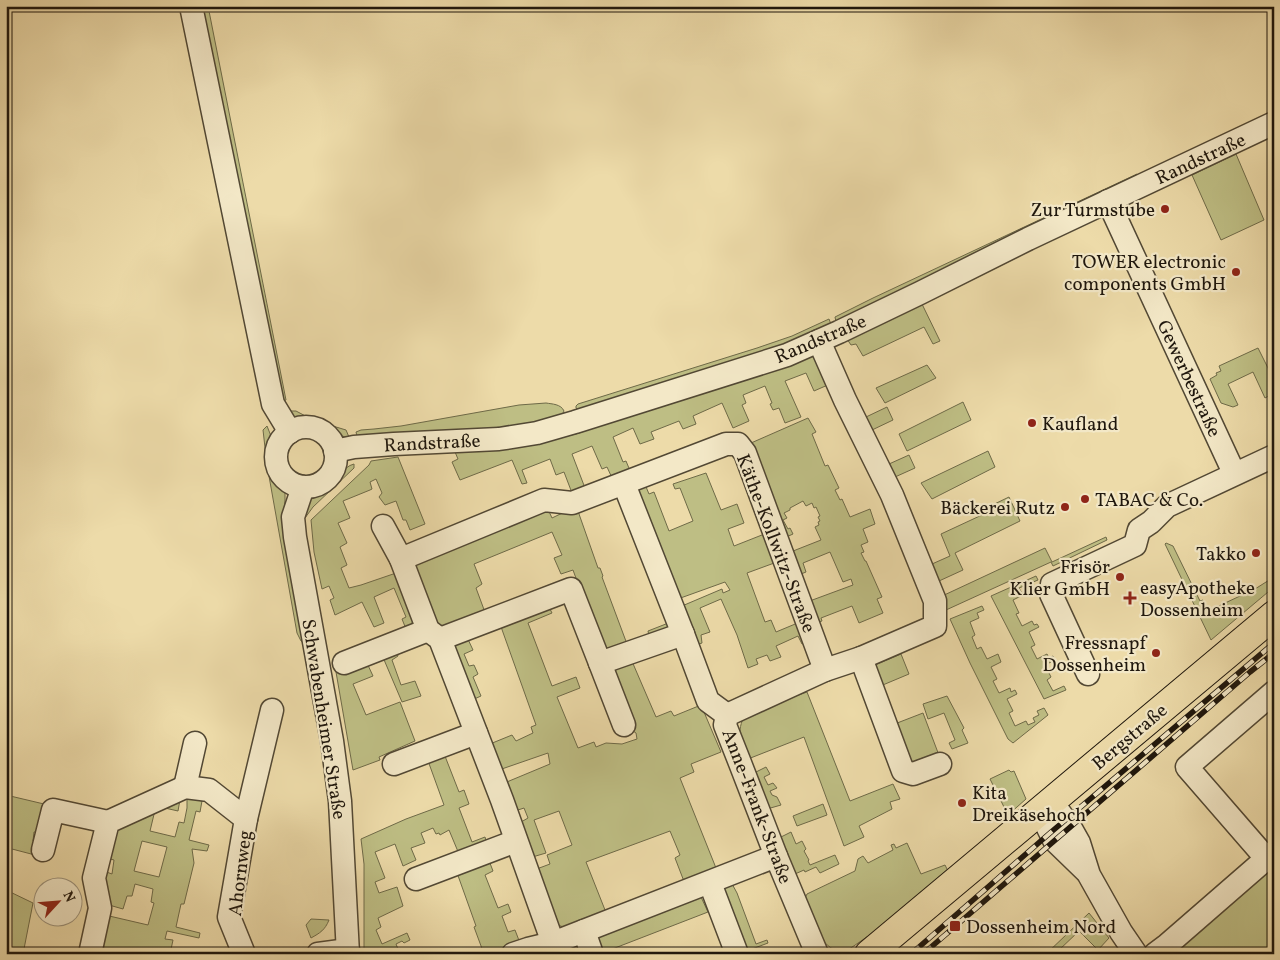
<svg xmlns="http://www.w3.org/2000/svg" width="1280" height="960" font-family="Vollkorn,serif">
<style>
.green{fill:#bebe84;stroke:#6e6a48;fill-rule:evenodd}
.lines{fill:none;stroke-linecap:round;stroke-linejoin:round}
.minor-casing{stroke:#524834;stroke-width:25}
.major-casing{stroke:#1f170d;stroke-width:30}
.minor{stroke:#f3e8c7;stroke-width:22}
.major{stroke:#eddba9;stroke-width:28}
.rail-casing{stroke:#1f170d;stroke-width:5.5}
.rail{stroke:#f3e8c7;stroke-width:4;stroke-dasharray:11;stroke-linecap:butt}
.poi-dot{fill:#8f2418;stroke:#f3e8c7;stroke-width:2}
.labels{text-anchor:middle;stroke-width:4.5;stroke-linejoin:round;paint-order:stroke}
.street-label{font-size:19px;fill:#1f170d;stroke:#f3e8c7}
.poi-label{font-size:19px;fill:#1f170d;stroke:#f3e8c7;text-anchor:end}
</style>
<rect width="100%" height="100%" fill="#eddba9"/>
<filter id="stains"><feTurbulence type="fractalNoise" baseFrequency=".004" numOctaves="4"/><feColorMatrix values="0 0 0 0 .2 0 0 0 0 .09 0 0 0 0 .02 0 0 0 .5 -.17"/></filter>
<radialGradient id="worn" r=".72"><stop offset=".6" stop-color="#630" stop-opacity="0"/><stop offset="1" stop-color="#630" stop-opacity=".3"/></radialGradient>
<g class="green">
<path d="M201 6H208L286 400 283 401Z"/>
<path d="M1236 154 1264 220 1221 240 1192 175Z"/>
<path d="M1137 174 1138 176 836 322 835 317 873 298Z"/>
<path d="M921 302 940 341 933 344 924 327 863 356 856 344 851 345 847 339Z"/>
<path d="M829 319 831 324 789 343 579 410 576 408V406L578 404 757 348 792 336Z"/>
<path d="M1258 348 1274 380V393L1265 398 1253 372 1228 384 1238 405 1233 407 1221 403 1210 379 1217 375 1216 373 1221 371 1219 366Z"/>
<path d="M805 355 814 357 830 384 814 391 806 373 785 381 801 417 785 423 779 408 773 410 770 404 772 403 765 386 743 395 746 403 742 405 749 421 733 428 722 403 693 416 696 424 683 429 679 421 651 432 654 439 640 444 633 428 613 437 623 462 626 461 631 473 613 480 607 467 602 469 592 446 572 454 585 488 572 493 564 472 556 475 550 459 522 470 527 483 522 484 512 460 460 480 452 462 458 459 455 452 456 451 511 448 576 434Z"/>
<path d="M927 365 936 378 885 403 876 388Z"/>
<path d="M963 402 971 420 907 451 899 434Z"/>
<path d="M546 403C552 404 561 404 564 411L562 415 556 418 497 429 357 436 356 432 361 430 374 429 401 426 519 405Z"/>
<path d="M887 407 893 420 872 430 866 417Z"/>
<path d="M290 411H296L313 420 346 430 349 437C335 437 331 428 319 424 311 421 303 422 295 417 293 416 292 413 290 411Z"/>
<path d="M808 418 816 432 812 434 825 466 828 465 839 488 835 490 840 500 842 499 850 517 870 509 875 524 863 529 868 542 861 545 864 552 861 553 865 561H866L882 597 877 599 883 613 859 623 852 606 821 618 822 621 815 623 807 602 853 585 851 579 843 582 830 552 803 563 806 572 796 576 788 553 821 540 815 527 819 525 818 522 820 521 818 517 820 516 816 507 814 508 812 503 806 506 803 501 790 508V510L784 513 787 518 783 520 788 529 790 528 793 534 782 539 751 443Z"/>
<path d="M267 426 271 436 270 449 272 466 282 485 285 493V500L283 521 304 643 301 641 297 633 267 465 263 430Z"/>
<path d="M988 451 995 467 932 499 921 483Z"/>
<path d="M909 455 915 468 895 477 889 464Z"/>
<path d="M398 457 425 524 410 530 406 520H403L396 501 385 505 379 497 382 493 376 479 370 482 372 489 370 490 343 501 350 518 338 523 347 543 340 547 347 565 341 568 349 588 361 585 399 572 415 614 411 626 406 629 402 619 406 617 394 588 374 597 384 623 374 627 362 602 335 615 330 600 334 598 329 586 322 589 314 552 311 520 369 465 371 461Z"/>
<path d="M354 464V468L313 507 305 518C305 513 305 507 308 502 314 494 324 492 331 486 340 479 342 467 354 464Z"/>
<path d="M706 473 721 510 737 504 744 523 728 529 734 546 767 533 777 562 747 573 765 622 771 620 776 632 800 622 809 641 802 644 798 636 776 646 781 657 770 661 767 655 756 659 758 664 748 668 737 635 721 599 700 608 710 632 701 635 702 643 694 646 682 606 722 589 723 593 730 590 725 582 675 600 634 497 639 486 644 482 649 494 654 492 669 531 693 521 680 488 675 489 673 484Z"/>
<path d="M1009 497 1020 521 955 553 963 570 939 581 932 564 950 556 941 534 984 514 982 510Z"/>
<path d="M546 505 552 518 577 506 579 514 598 568H600L603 576 602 577 627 644 649 636 648 631 671 622 663 636 615 653 601 647 573 570 561 574 554 558 562 555 552 532 474 564 482 584 476 588 486 615 443 631 432 623 412 570 418 556Z"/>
<path d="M1106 537 1107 540 1053 566 1051 562 946 610 940 597 1045 548 1052 562Z"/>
<path d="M1166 543 1173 546 1200 601 1203 600 1208 611 1255 589 1274 577V587L1211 640 1165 544Z"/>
<path d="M1036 576 1038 580 1019 588 1023 595 1013 600 1019 613 1016 614 1022 626 1032 621 1034 625 1037 624 1039 627 1029 632 1035 645 1031 647 1037 659 1047 654 1049 658 1053 656 1055 660 1045 665 1051 677 1047 680 1053 691 1064 686 1066 690 1044 699 991 596Z"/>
<path d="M548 605 552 613 528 623 552 686 576 677 580 688 557 697 578 748 594 742 596 747 606 743 622 744 637 739 636 733 633 731 609 668 631 659 656 717 671 711 674 716 701 705 721 752 691 764 694 772 680 778 718 873 685 884 675 858 680 855 670 831 586 862 607 915 571 930 553 923 534 870 550 864 547 855 572 845 559 811 534 820 546 853 529 858 516 825 528 818 524 808 512 812 502 784 550 764 548 753 496 771 485 746 512 735 516 741 533 733 531 727 536 725 500 624Z"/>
<path d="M982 606 984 610 977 613 979 618 970 622 975 635 972 637 977 649 981 647 987 659 998 654 1001 662 991 667 997 679 993 681 999 693 1010 688 1011 692 1015 690 1017 694 1007 699 1013 711 1009 713 1015 726 1026 721 1028 725 1035 722 1033 718 1039 715 1037 711 1044 708 1048 715 1013 743 1008 739 970 663 950 619Z"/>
<path d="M466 635 473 650 464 654 469 666 474 665 478 674 473 677 481 696 472 700 450 654 457 640Z"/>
<path d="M396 649 398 656 392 660 401 685 415 681 421 696 402 702 382 655Z"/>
<path d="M901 654 909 674 878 687 875 665Z"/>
<path d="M366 661 373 676 353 684 366 715 400 702 415 741 379 757 380 760 353 770 336 672Z"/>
<path d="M807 692 850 801 893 784 900 799 890 802 892 809 859 826 864 837 844 846 804 737 748 759C740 741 736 733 745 714Z"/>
<path d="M947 696 964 728 962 730 968 743 952 749 949 743 955 740 944 713 928 719 923 704Z"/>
<path d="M923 713 940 758 918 767 906 759 892 725Z"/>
<path d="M443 751 459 792 464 790 469 804 459 808 472 842 485 837 487 844 459 854 449 830 440 835 439 833 436 834 433 828 421 833 425 843 411 848 416 860 403 866 395 844 375 852 385 878 375 882 379 893 397 887 403 906 378 918 381 927 376 930 382 944 407 933 410 940 404 943 402 941 396 944 398 949 383 954H364V864L361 839 406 819 444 805 427 758Z"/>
<path d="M766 767 770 774 764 777 768 785 773 783 777 788 770 791 772 795 777 797 781 805 767 809 754 773Z"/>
<path d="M1009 770 1011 772 1014 771 1026 799 1008 815 990 779Z"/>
<path d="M181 794 178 811 156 806 150 831 175 837 179 822 184 823 187 808V798L202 801 200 812 196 811 189 840 209 845 207 851 192 849 194 863 184 904H181L176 927 200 933 199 938 167 931 165 939 173 940 170 954H95L105 915 148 925 154 903 151 902 153 889 135 884 132 896H127L123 909 109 905 101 870 112 874 114 860 103 857 110 826ZM142 841 167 847 159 877 134 871Z"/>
<path d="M6 795 44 804 45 832H34L33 841 38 843 35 855 12 849 6 875Z"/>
<path d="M823 804 827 815 797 826 793 816Z"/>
<path d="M791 832 796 844 802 841 806 849 804 851 809 860 808 861 810 865 835 855 839 864 820 873 816 867 805 872 804 870 795 874 779 838Z"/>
<path d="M907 843 921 874 945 865 948 871 890 921 845 952 831 948 825 943 804 900 807 894 855 871 858 859 863 856 868 863 893 850 891 845 894 844 896 848Z"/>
<path d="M488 858 493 871 485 875 498 908 508 904 511 912 502 916 508 932 515 930 520 943 492 954H484L474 927 476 926 456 870Z"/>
<path d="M1274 861V954H1176L1174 950Z"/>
<path d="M731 882 737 893 756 944 767 940 768 943 744 952 722 895 727 884Z"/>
<path d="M6 890 33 903 23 954H6Z"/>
<path d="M701 897 708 912 602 953 596 938Z"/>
<path d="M1089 913 1109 938 1098 950 1079 931 1058 951 1061 954H1046Z"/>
<path d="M311 919 329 920C325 930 320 933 311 938L306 925Z"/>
</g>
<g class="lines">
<defs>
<g id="minor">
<path d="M191 6 273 404 290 432"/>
<path d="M1108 201 1234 473"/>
<circle cx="306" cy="457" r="30"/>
<path d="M335 451 354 447 394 444 499 439 537 433 575 422 787 355 839 332 920 293 1028 239 1274 123"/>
<path d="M624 484 683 634 708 701 727 715"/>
<path d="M303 487 293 517 295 537 332 741 340 801 348 954"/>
<path d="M383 526 401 559 428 630 440 639 502 800 553 943"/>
<path d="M401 559 544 500 572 503 726 444H738L745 453 825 670"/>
<path d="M440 639 571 589 600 663 683 634"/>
<path d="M861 658 903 771 913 774 940 764"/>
<path d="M344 663 428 630"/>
<path d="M600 663 624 725"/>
<path d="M1088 674 1051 594 1052 584 1135 545 1139 530 1151 522 1167 506 1274 456"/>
<path d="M394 764 476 733"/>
<path d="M185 787 195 743"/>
<path d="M1052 802 1070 827 1079 843 1089 875 1121 932 1136 954"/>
<path d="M1040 812 1054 840 1086 871"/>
<path d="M246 819 272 710"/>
<path d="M43 850 53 810 108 822"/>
<path d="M1266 858 1187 767 1274 692"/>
<path d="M416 879 516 841"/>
<path d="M710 883 737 954"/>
<path d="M584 931 592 954"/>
<path d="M90 954 100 908 94 878 108 822 185 787 209 790 246 819 229 917 244 954"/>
<path d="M318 954 348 950"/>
<path d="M513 954 528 949 553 943 776 856"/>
<path d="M817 954 776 856 740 763 725 725 727 715 825 670 861 658 935 626V601L892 495 845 400 819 341"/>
<path d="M1155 954 1167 945 1274 852"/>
</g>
<path id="major" d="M869 954 1274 615"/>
</defs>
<use href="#minor" class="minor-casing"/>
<use href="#major" class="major-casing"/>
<use href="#minor" class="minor"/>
<use href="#major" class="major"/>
<defs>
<g id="rail">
<path d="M911 954 1050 833 1274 643"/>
<path d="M923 954 1250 672 1274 653"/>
</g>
</defs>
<use href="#rail" class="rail-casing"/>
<use href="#rail" class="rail"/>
</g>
<g class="poi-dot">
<circle cx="1165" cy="209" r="5"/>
<circle cx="1236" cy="272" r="5"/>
<circle cx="1032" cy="423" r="5"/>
<circle cx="1085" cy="499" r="5"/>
<circle cx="1065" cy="507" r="5"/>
<circle cx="1256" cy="553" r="5"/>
<circle cx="1120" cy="577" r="5"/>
<path d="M1127.5 590.5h5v5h5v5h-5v5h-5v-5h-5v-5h5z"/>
<circle cx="1156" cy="653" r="5"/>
<circle cx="962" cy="803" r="5"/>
<rect x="949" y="920" width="12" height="12" rx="2.5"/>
</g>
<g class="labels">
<g class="street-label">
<text transform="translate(1200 158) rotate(-25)" y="7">Randstraße</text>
<text transform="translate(820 338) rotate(-23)" y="7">Randstraße</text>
<text transform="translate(1190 378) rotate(65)" y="7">Gewerbestraße</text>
<text transform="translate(432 442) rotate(-3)" y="7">Randstraße</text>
<text transform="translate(777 543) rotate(69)" y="7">Käthe-Kollwitz-Straße</text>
<text transform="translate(325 719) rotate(81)" y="7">Schwabenheimer Straße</text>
<text transform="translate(1129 736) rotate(-40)" y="7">Bergstraße</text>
<text transform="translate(758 806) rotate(69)" y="7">Anne-Frank-Straße</text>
<text transform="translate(239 873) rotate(-83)" y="7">Ahornweg</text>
</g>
<g class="poi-label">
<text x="1155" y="216">Zur Turmstube</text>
<text x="1226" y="268">TOWER electronic<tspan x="1226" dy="22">components GmbH</tspan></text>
<text x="1042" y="430" text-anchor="start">Kaufland</text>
<text x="1095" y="506" text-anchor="start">TABAC &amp; Co.</text>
<text x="1055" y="514">Bäckerei Rutz</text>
<text x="1246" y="560">Takko</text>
<text x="1110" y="573">Frisör<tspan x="1110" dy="22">Klier GmbH</tspan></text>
<text x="1140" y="594" text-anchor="start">easyApotheke<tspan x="1140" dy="22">Dossenheim</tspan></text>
<text x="1146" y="649">Fressnapf<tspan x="1146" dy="22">Dossenheim</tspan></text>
<text x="972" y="799" text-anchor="start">Kita<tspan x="972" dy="22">Dreikäsehoch</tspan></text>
<text x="966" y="933" text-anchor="start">Dossenheim Nord</text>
</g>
</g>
<rect width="1280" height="960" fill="none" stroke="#eddba9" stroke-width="25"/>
<rect x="8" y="8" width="1265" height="945" fill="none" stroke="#1f170d" stroke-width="2.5"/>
<rect x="12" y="12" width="1255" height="935" fill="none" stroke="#1f170d"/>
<g transform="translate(58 902) rotate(64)"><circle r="24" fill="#f3e8c7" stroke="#9e947d"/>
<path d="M0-4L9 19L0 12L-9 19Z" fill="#8f2418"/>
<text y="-8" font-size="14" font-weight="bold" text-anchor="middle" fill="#1f170d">N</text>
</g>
<rect width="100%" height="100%" filter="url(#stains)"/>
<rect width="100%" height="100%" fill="url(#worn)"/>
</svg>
